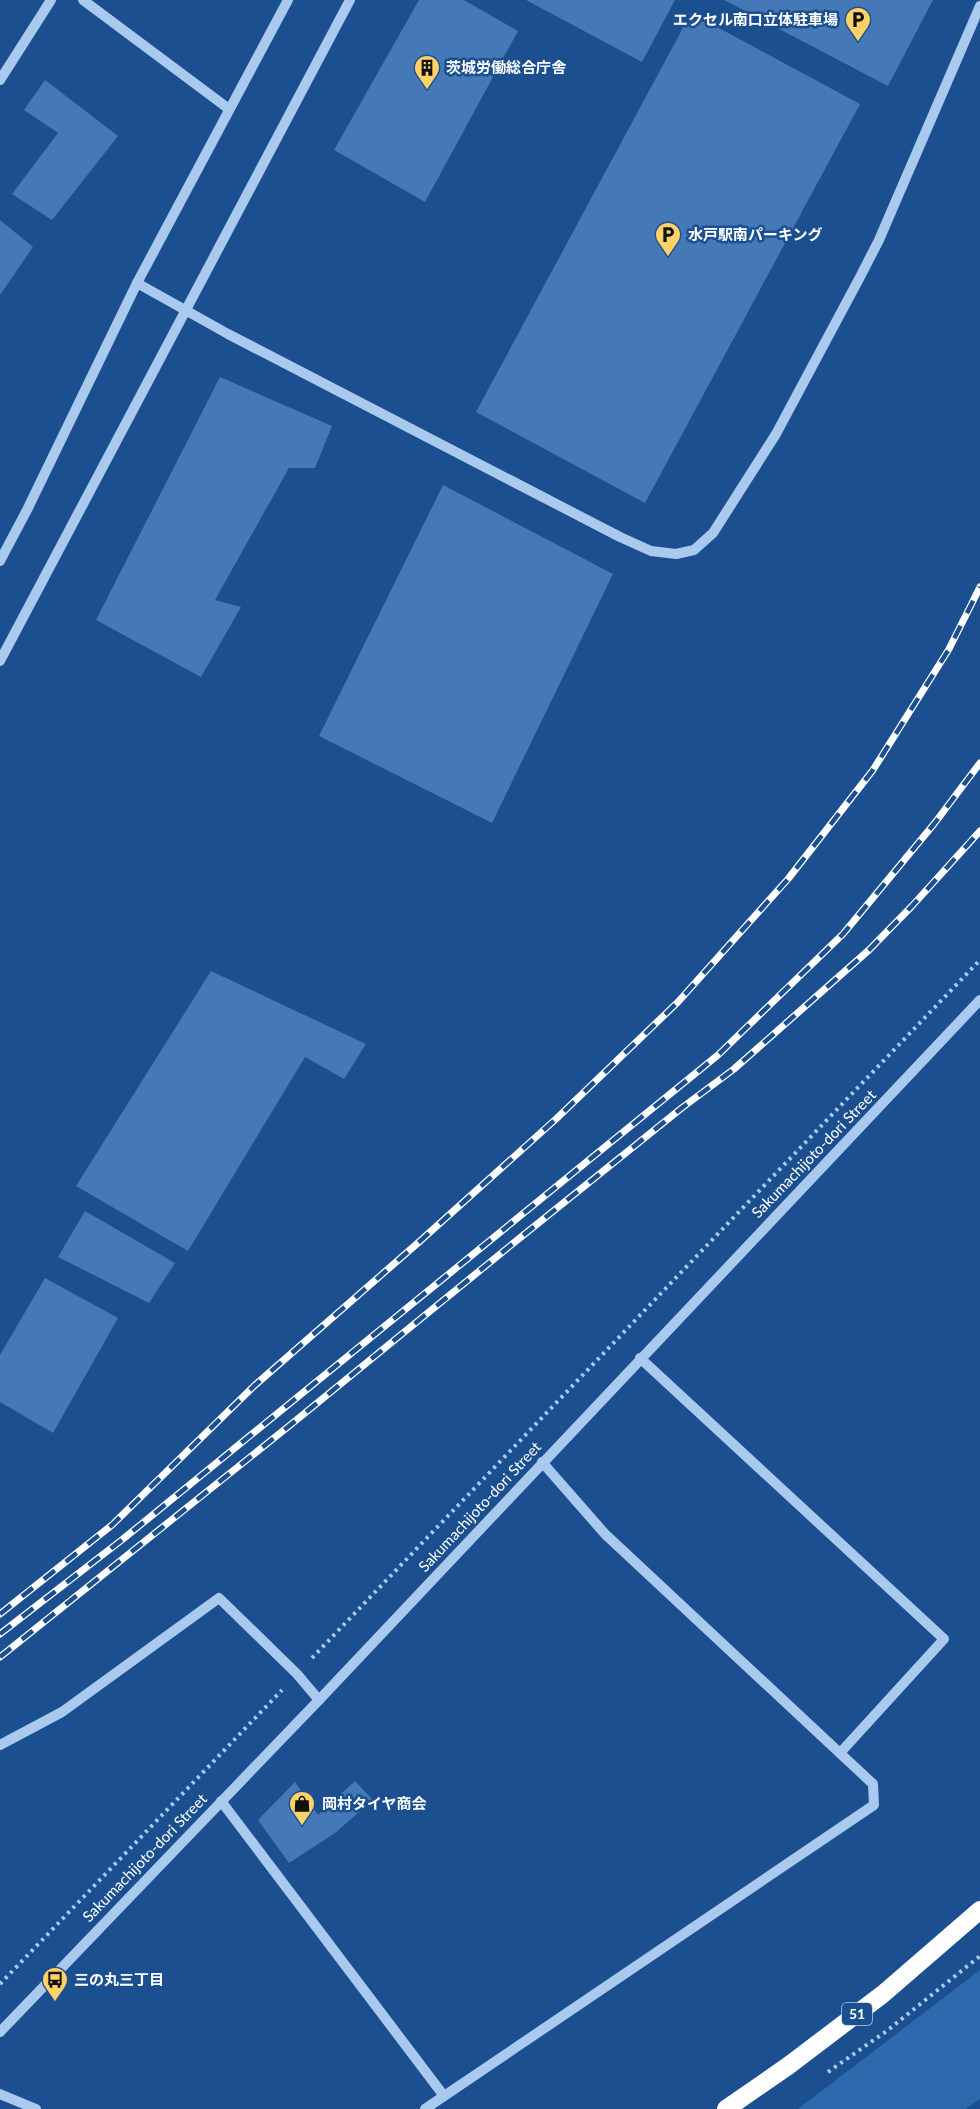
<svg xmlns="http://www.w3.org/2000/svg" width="980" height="2109" font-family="Lato,'Noto Sans JP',sans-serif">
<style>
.green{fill:#2e69ad}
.building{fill:#4478b7}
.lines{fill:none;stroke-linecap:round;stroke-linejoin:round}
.path{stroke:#a9c9ee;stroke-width:4;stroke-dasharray:3 4.5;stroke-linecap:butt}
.minor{stroke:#a9c9ee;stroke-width:10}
.highway{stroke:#fff;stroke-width:18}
.rail-casing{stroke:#fff;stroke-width:7}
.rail{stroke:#1b4f8f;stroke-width:4.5;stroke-dasharray:14;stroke-linecap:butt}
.labels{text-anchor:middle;stroke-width:5;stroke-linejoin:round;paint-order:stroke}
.shield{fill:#1b4f8f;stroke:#bbcadd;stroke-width:1.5}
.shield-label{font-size:14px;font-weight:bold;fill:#fff}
.poi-label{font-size:15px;font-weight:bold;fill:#fff;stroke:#1b4f8f;text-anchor:start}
.street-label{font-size:15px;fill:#fff;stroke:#1b4f8f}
</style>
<rect width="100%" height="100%" fill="#1b4f8f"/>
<path class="green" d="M980 1970V2099L965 2109H798Z"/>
<g class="building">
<path d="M419 0H464L518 31 425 202 334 150Z"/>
<path d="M526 0H675L642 62Z"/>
<path d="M724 0H933L888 86Z"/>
<path d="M691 13 860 104 645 503 476 412Z"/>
<path d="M45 80 118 136 52 220 12 194 58 133 24 110Z"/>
<path d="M0 220 33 247 0 295Z"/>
<path d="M220 377 332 426 315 468H289L215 600 241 607 201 677 96 620Z"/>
<path d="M443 485 613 574 492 823 319 736Z"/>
<path d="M211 971 366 1044 344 1079 305 1057 188 1251 76 1186Z"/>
<path d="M85 1211 175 1263 149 1303 58 1257Z"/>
<path d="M45 1278 118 1318 53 1433 0 1402V1355Z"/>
<path d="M355 1781 373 1800 335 1833 289 1863 258 1820 295 1782 318 1815Z"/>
</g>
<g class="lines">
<g class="path">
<path d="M312 1658 980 960"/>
<path d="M0 1984 282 1690"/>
<path d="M828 2072 888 2030 980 1956"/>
</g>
<g class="minor">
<path d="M83 0 229 109"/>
<path d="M0 80 51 0"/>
<path d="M137 283 228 334 620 537 651 551 676 554 694 550 713 533 776 434 860 277 879 240 980 6"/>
<path d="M0 561 27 510 137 283 288 0"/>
<path d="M0 661 350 0"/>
<path d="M640 1358 944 1639 840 1753"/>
<path d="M0 1745 62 1712 219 1598 297 1674 319 1700"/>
<path d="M221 1801 444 2096"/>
<path d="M0 2032 319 1700 980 1000"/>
<path d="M0 2094 36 2109"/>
<path d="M425 2109 874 1805 873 1784 605 1534 542 1462"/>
</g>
<path class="highway" d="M726 2109 788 2066 883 1994 980 1910"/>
<defs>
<g id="rail">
<path d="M0 1614 112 1525 254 1386 419 1242 556 1119 678 1002 788 879 873 770 949 649 980 587"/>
<path d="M0 1634 123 1539 718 1055 843 934 934 824 980 763"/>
<path d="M0 1657 289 1426 521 1237 683 1107 734 1069 869 950 912 906 980 831"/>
</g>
</defs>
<use href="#rail" class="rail-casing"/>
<use href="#rail" class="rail"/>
</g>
<defs>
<symbol id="parking-pin" viewBox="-11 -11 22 30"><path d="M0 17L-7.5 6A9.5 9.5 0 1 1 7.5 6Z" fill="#ffd166" stroke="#1b4f8f"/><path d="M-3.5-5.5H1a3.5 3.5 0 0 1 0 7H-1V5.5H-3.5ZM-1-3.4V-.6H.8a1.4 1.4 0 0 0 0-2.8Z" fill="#111"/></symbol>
<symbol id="building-pin" viewBox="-11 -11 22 30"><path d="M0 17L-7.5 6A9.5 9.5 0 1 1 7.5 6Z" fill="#ffd166" stroke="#1b4f8f"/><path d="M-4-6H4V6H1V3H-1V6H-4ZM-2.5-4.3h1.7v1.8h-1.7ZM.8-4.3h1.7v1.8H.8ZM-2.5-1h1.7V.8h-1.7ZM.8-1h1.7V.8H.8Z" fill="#111"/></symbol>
<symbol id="shop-pin" viewBox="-11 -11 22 30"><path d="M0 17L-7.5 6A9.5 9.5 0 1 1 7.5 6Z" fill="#ffd166" stroke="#1b4f8f"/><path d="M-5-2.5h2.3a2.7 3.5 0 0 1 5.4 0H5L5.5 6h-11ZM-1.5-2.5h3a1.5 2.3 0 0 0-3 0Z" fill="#111"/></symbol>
<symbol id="bus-pin" viewBox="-11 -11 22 30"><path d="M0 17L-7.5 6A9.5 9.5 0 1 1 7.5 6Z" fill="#ffd166" stroke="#1b4f8f"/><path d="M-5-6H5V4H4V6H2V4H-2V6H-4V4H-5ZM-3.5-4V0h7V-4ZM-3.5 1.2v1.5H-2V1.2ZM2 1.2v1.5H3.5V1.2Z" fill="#111"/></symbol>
</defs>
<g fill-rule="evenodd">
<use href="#parking-pin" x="843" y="5" width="30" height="40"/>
<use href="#building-pin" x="412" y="53" width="30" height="40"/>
<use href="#parking-pin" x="653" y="220" width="30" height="40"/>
<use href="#shop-pin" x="287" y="1789" width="30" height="40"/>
<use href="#bus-pin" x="40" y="1965" width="30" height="40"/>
</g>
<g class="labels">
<rect class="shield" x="842" y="2003" width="30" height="22" rx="4.5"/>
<g class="shield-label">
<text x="857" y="2019">51</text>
</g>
<g class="poi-label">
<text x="838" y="25" text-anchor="end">エクセル南口立体駐車場</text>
<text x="446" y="73">茨城労働総合庁舎</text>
<text x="688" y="240">水戸駅南パーキング</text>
<text x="322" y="1809">岡村タイヤ商会</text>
<text x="74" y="1985">三の丸三丁目</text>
</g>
<g class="street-label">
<text transform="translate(814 1154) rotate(-46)" y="5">Sakumachijoto-dori Street</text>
<text transform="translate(480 1507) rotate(-47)" y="5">Sakumachijoto-dori Street</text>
<text transform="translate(145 1858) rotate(-46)" y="5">Sakumachijoto-dori Street</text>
</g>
</g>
</svg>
